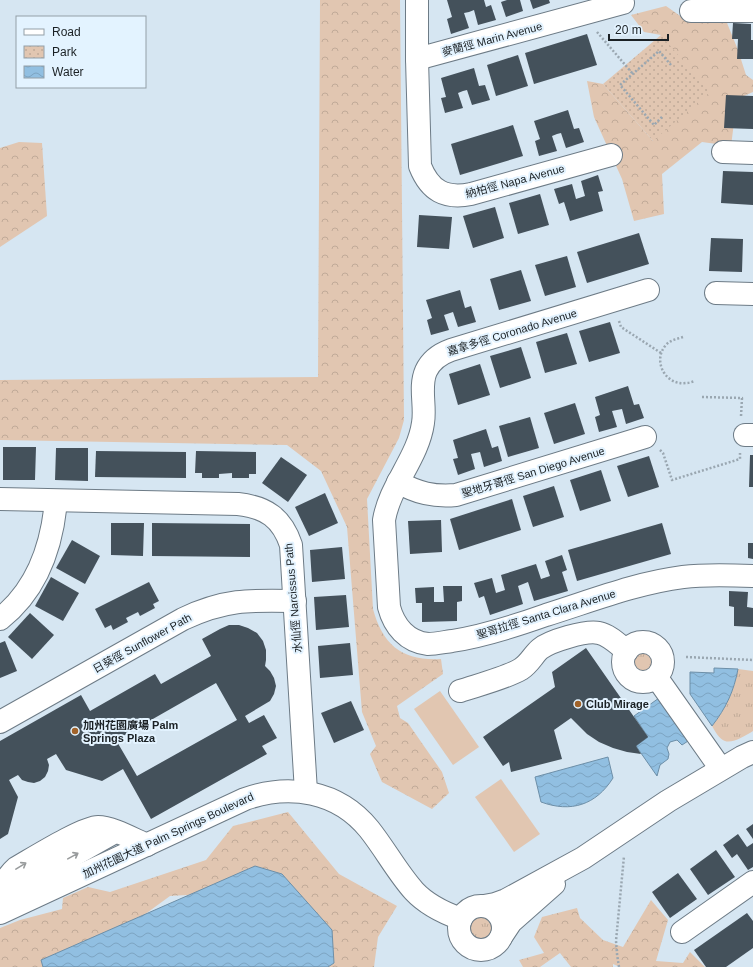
<svg xmlns="http://www.w3.org/2000/svg" width="753" height="967" font-family="Arial,'Noto Sans TC',sans-serif">
<style>
.grass{fill:url(#grass-tufts)}
.forest{fill:url(#forest-crowns)}
.park{fill:url(#park-dots)}
.garden{fill:#e1c6b1}
.water{fill:url(#water-waves);stroke:#6d8fa8}
.building{fill:#44515b;fill-rule:evenodd}
.lines{fill:none;stroke-linecap:round;stroke-linejoin:round}
.minor-casing{stroke:#6d7b86;stroke-width:24}
.path{stroke:#9aa7b1;stroke-width:2.5;stroke-dasharray:2 2;stroke-linecap:butt}
.minor{stroke:#fff;stroke-width:22}
.oneway{stroke:#989b9c}
.poi-dot{fill:#a1632a;stroke:#e3f3ff;stroke-width:1.5}
.labels{text-anchor:middle;stroke-width:4;stroke-linejoin:round;paint-order:stroke}
.street-label{font-size:11px;fill:#1a2024;stroke:#e3f3ff}
.poi-label{font-size:11px;font-weight:bold;fill:#1a2024;stroke:#e3f3ff;text-anchor:start}
</style>
<defs>
<pattern id="grass-tufts" width="24" height="20" patternUnits="userSpaceOnUse"><rect width="24" height="20" fill="#e1c6b1"/><path d="M3 7l-1-3M5 7V3M7 7l1-3M15 17l-1-3M17 17v-4M19 17l1-3" fill="none" stroke="#c0aa98"/></pattern>
<pattern id="forest-crowns" width="20" height="18" patternUnits="userSpaceOnUse"><rect width="20" height="18" fill="#e1c6b1"/><path d="M2 6a3 3 0 1 1 6 0M12 15a3 3 0 1 1 6 0" fill="none" stroke="#c0aa98"/></pattern>
<pattern id="park-dots" width="8" height="8" patternUnits="userSpaceOnUse"><rect width="8" height="8" fill="#e1c6b1"/><path d="M2 2h.1M6 6h.1" fill="none" stroke="#c0aa98" stroke-width="1.8" stroke-linecap="round"/></pattern>
<pattern id="water-waves" width="16" height="10" patternUnits="userSpaceOnUse"><rect width="16" height="10" fill="#91bfe1"/><path d="M0 5q4-4 8 0t8 0" fill="none" stroke="#7ca4c1"/></pattern>
</defs>
<rect width="100%" height="100%" fill="#d6e6f2"/>
<g class="grass">
<circle cx="644" cy="662" r="10"/>
<path d="M738 669 753 671V731C747 735 732 744 725 741 719 739 715 731 712 726 726 708 734 691 738 669Z"/>
<circle cx="481" cy="928" r="11"/>
</g>
<g class="forest">
<path d="M320 0H400L404 420 399 438 367 499 373 609C383 646 403 661 441 659L443 674 397 706 400 718 408 723 442 772 449 793 432 809 382 782 370 754 376 746 362 712 347 527 321 471 287 445 0 440V380L318 377Z"/>
<path d="M666 6 686 20 725 18 738 50 746 75 753 80V92L737 99 731 146 702 142 662 174 664 214 634 221 622 179 594 117 587 81 603 84 653 141 661 35 644 32 631 15Z"/>
<path d="M19 142 42 143 47 216 0 247V148Z"/>
<path d="M288 812 339 874 397 906 378 937 374 967H311L237 892 170 896 111 939 57 967H0V928L20 920 62 909 63 898 88 887 110 892 206 860 233 826Z"/>
<path d="M651 900 668 920 656 961 683 963 690 952 705 967H620L613 964V967H571L560 953 540 967H523L519 960 544 953 534 937 542 917 577 908 580 918 603 940 623 947Z"/>
</g>
<path class="park" d="M661 35 710 92 653 141 603 84Z"/>
<g class="garden">
<path d="M440 691 479 747 453 765 414 709Z"/>
<path d="M501 779 540 834 514 852 475 797Z"/>
</g>
<g class="water">
<path d="M714 668 738 669C734 691 726 708 712 726L690 694V672L714 673Z"/>
<path d="M659 698 688 741 682 745 677 740 670 742 667 748 669 754 668 759 660 765 657 776 636 746 648 737 634 716Z"/>
<path d="M608 757 613 778C596 805 571 813 541 802L535 777Z"/>
<path d="M255 866 282 874 332 930 334 963 328 967H43L41 960Z"/>
</g>
<g class="building">
<path d="M447 0H484L486 7 491 5 496 20 478 25 474 10 469 12 464 13 469 28 451 34 447 19 452 17Z"/>
<path d="M507 0H520L523 11 506 17 501 2Z"/>
<path d="M530 0H549L550 3 533 9Z"/>
<path d="M733 23 751 24V40H753V59H737L738 39H732Z"/>
<path d="M587 34 597 65 534 84 525 53Z"/>
<path d="M518 55 528 86 496 96 487 65Z"/>
<path d="M474 68 479 86 485 85 490 100 472 105 467 90 463 91 458 93 463 108 445 113 441 98 446 97 441 78Z"/>
<path d="M726 95 753 96V129L724 128Z"/>
<path d="M568 110 574 129 579 128 584 142 566 148 561 133 557 134 552 136 557 151 539 156 535 141 540 139 534 121Z"/>
<path d="M513 125 523 156 460 175 451 144Z"/>
<path d="M723 171 753 172V205L721 203Z"/>
<path d="M598 175 603 191 598 192 603 211 570 221 564 202 559 204 554 189 572 184 576 199 585 196 581 181Z"/>
<path d="M540 194 549 225 518 234 509 203Z"/>
<path d="M495 207 504 238 473 248 463 216Z"/>
<path d="M419 215 452 217 449 249 417 247Z"/>
<path d="M639 233 649 264 587 283 577 252Z"/>
<path d="M711 238 743 239 742 272 709 271Z"/>
<path d="M567 256 576 287 545 296 535 265Z"/>
<path d="M521 270 531 301 499 310 490 279Z"/>
<path d="M460 290 465 308 471 306 476 322 458 327 453 312 444 315 449 330 431 335 427 320 432 318 426 300Z"/>
<path d="M610 322 620 353 589 362 579 331Z"/>
<path d="M567 333 577 364 545 373 536 342Z"/>
<path d="M521 347 531 378 500 388 490 356Z"/>
<path d="M480 364 490 395 458 405 449 374Z"/>
<path d="M628 386 634 405 639 404 644 418 626 424 622 409 612 411 617 427 599 432 595 417 600 415 595 397Z"/>
<path d="M575 403 585 434 554 444 544 413Z"/>
<path d="M530 417 539 448 508 457 499 426Z"/>
<path d="M486 429 492 448 498 446 502 461 484 467 480 452 471 454 475 469 458 475 453 459 458 458 453 440Z"/>
<path d="M3 447H36L35 480H3Z"/>
<path d="M56 448H88V481L55 480Z"/>
<path d="M96 451 186 452V478L95 477Z"/>
<path d="M196 451 256 452V474H249V478H232V473L219 474V478H202V473H195Z"/>
<path d="M750 455H753V487H749Z"/>
<path d="M649 456 659 487 628 497 617 466Z"/>
<path d="M281 457 307 475 288 502 262 483Z"/>
<path d="M601 470 611 501 580 511 570 480Z"/>
<path d="M554 486 564 517 533 527 523 496Z"/>
<path d="M325 493 338 523 309 536 295 507Z"/>
<path d="M512 499 521 530 459 550 450 519Z"/>
<path d="M441 520 442 552 410 554 408 521Z"/>
<path d="M111 523H144L143 556 111 555Z"/>
<path d="M152 523 250 524V557L152 556Z"/>
<path d="M662 523 671 554 577 581 568 550Z"/>
<path d="M72 540 100 556 85 584 56 568Z"/>
<path d="M748 543H753V559L748 558Z"/>
<path d="M342 547 345 579 312 582 310 550Z"/>
<path d="M562 555 567 570 562 572 568 591 534 601 528 582 518 586 523 604 490 615 484 596 479 598 474 583 492 578 496 593 505 590 501 575 536 564 541 579 550 576 545 561Z"/>
<path d="M51 577 79 593 63 621 35 606Z"/>
<path d="M149 582 159 601 153 604 155 608 140 616 138 612 126 618 128 622 113 630 111 625 105 628 95 609Z"/>
<path d="M443 586H462V601L457 602V621L422 622V603H416L415 588 434 587V602H444Z"/>
<path d="M729 591 748 592 747 607 753 608V627L734 626V607L729 606Z"/>
<path d="M346 595 349 627 316 630 314 597Z"/>
<path d="M30 613 54 635 32 659 8 637Z"/>
<path d="M229 625H239L248 628 257 633 263 641 266 650V660L265 666 270 671 274 678 276 686 274 694 270 701 245 716 249 723 264 715 277 738 262 746 267 754 151 819 123 769 102 781 66 770 56 754 47 759 49 765 48 771 45 777 40 781 34 783 28 782 22 780 18 775 9 780 18 797 8 834 0 839V741L81 695 90 711 155 674 161 684 211 656 202 639 220 629ZM216 683 237 720 137 776 116 740Z"/>
<path d="M5 641 17 671 0 678V643Z"/>
<path d="M350 643 353 675 320 678 318 646Z"/>
<path d="M586 648 648 737 636 746 641 754 627 752 613 748 599 742 587 734 571 718 554 730 562 759 511 772 509 762 503 766 483 737 555 687 552 672Z"/>
<path d="M351 701 364 730 334 743 321 713Z"/>
<path d="M753 824V839L746 829Z"/>
<path d="M738 834 747 847 753 843V867L748 870 737 854 732 858 723 845Z"/>
<path d="M716 850 735 877 708 895 690 869Z"/>
<path d="M678 873 697 899 670 918 652 892Z"/>
<path d="M747 913 753 921V948L726 967H706L694 950Z"/>
</g>
<g class="lines">
<defs>
<g id="minor">
<path d="M417 0V59L623 3"/>
<path d="M691 11H753"/>
<path d="M417 59 420 166C430 191 445 199 471 194L611 155"/>
<path d="M723 152 753 153"/>
<path d="M648 290 451 350C440 354 431 360 426 371 419 387 426 406 423 423 418 458 390 485 384 520L389 607C394 626 407 642 428 644 436 644 444 642 452 641 484 636 515 626 546 615 591 601 636 583 683 577 706 574 730 575 753 576"/>
<path d="M716 293 753 294"/>
<path d="M745 435H753"/>
<path d="M398 482C417 493 434 497 456 495L645 437"/>
<path d="M0 499 238 504C266 507 282 518 291 545L306 792"/>
<path d="M0 619C37 590 52 546 56 501"/>
<circle cx="643" cy="662" r="20"/>
<path d="M657 678 721 769"/>
<path d="M460 691C478 685 506 678 521 669 530 663 533 655 540 649 550 641 586 630 599 633 609 635 619 645 627 651"/>
<path d="M0 722 183 619C225 599 250 600 295 601"/>
<path d="M3 895 115 832"/>
<path d="M484 906 495 904 506 900 583 858 668 801 742 757 753 752"/>
<circle cx="481" cy="928" r="22"/>
<path d="M0 911C3 894 2 880 16 868 32 859 83 827 98 827 112 827 133 839 147 845"/>
<path d="M0 913 245 799C290 783 338 791 369 829 385 849 397 872 414 891 427 905 444 913 461 919"/>
<path d="M682 932 753 882"/>
<path d="M501 937 511 922 554 884"/>
</g>
</defs>
<use href="#minor" class="minor-casing"/>
<g class="path">
<path d="M597 32 633 74"/>
<path d="M662 117 654 125 620 85 659 51 671 65"/>
<path d="M619 321 621 327 661 353"/>
<path d="M683 337C677 339 670 340 666 345 652 360 665 386 686 383 689 383 692 382 695 381"/>
<path d="M702 397 742 398 741 416"/>
<path d="M660 450 663 453 672 480 740 459V453"/>
<path d="M686 657 753 660"/>
<path d="M619 967 617 954 616 941 624 856"/>
</g>
<use href="#minor" class="minor"/>
</g>
<defs><path id="oneway-shaft" d="M-6 0H5M1.5-3L5.5 0L1.5 3" fill="none" stroke-width="1.6" stroke-linecap="round" stroke-linejoin="round"/></defs>
<g class="oneway">
<use href="#oneway-shaft" transform="translate(73 856) rotate(-29)"/>
<use href="#oneway-shaft" transform="translate(21 866) rotate(-31)"/>
</g>
<g class="poi-dot">
<circle cx="578" cy="704" r="4"/>
<circle cx="75" cy="731" r="4"/>
</g>
<g class="labels">
<g class="street-label">
<text transform="translate(492 39) rotate(-15)" y="4">麥蘭徑 Marin Avenue</text>
<text transform="translate(515 181) rotate(-15)" y="4">納柏徑 Napa Avenue</text>
<text transform="translate(512 332) rotate(-17)" y="4">嘉拿多徑 Coronado Avenue</text>
<text transform="translate(533 472) rotate(-17)" y="4">聖地牙哥徑 San Diego Avenue</text>
<text transform="translate(293 598) rotate(-95)" y="4">水仙徑 Narcissus Path</text>
<text transform="translate(546 614) rotate(-17)" y="4">聖哥拉徑 Santa Clara Avenue</text>
<text transform="translate(142 643) rotate(-29)" y="4">日葵徑 Sunflower Path</text>
<text transform="translate(168 835) rotate(-25)" y="4">加州花園大道 Palm Springs Boulevard</text>
</g>
<g class="poi-label">
<text x="586" y="708">Club Mirage</text>
<text x="83" y="729">加州花園廣場 Palm<tspan x="83" dy="13">Springs Plaza</tspan></text>
</g>
</g>
<rect x="16" y="16" width="130" height="72" fill="#e3f3ff" stroke="#939fa7"/>
<rect x="24" y="29" width="20" height="6" fill="#ffffff" stroke="#939fa7"/>
<text x="52" y="36" font-size="12" fill="#1a2024">Road</text>
<rect x="24" y="46" width="20" height="12" fill="url(#park-dots)" stroke="#939fa7"/>
<text x="52" y="56" font-size="12" fill="#1a2024">Park</text>
<rect x="24" y="66" width="20" height="12" fill="url(#water-waves)" stroke="#939fa7"/>
<text x="52" y="76" font-size="12" fill="#1a2024">Water</text>
<path d="M609 34v6h59v-6" fill="none" stroke="#1a2024" stroke-width="2"/>
<text x="615" y="34" font-size="12" fill="#1a2024" stroke="#e3f3ff" stroke-width="3" paint-order="stroke">20 m</text>
</svg>
